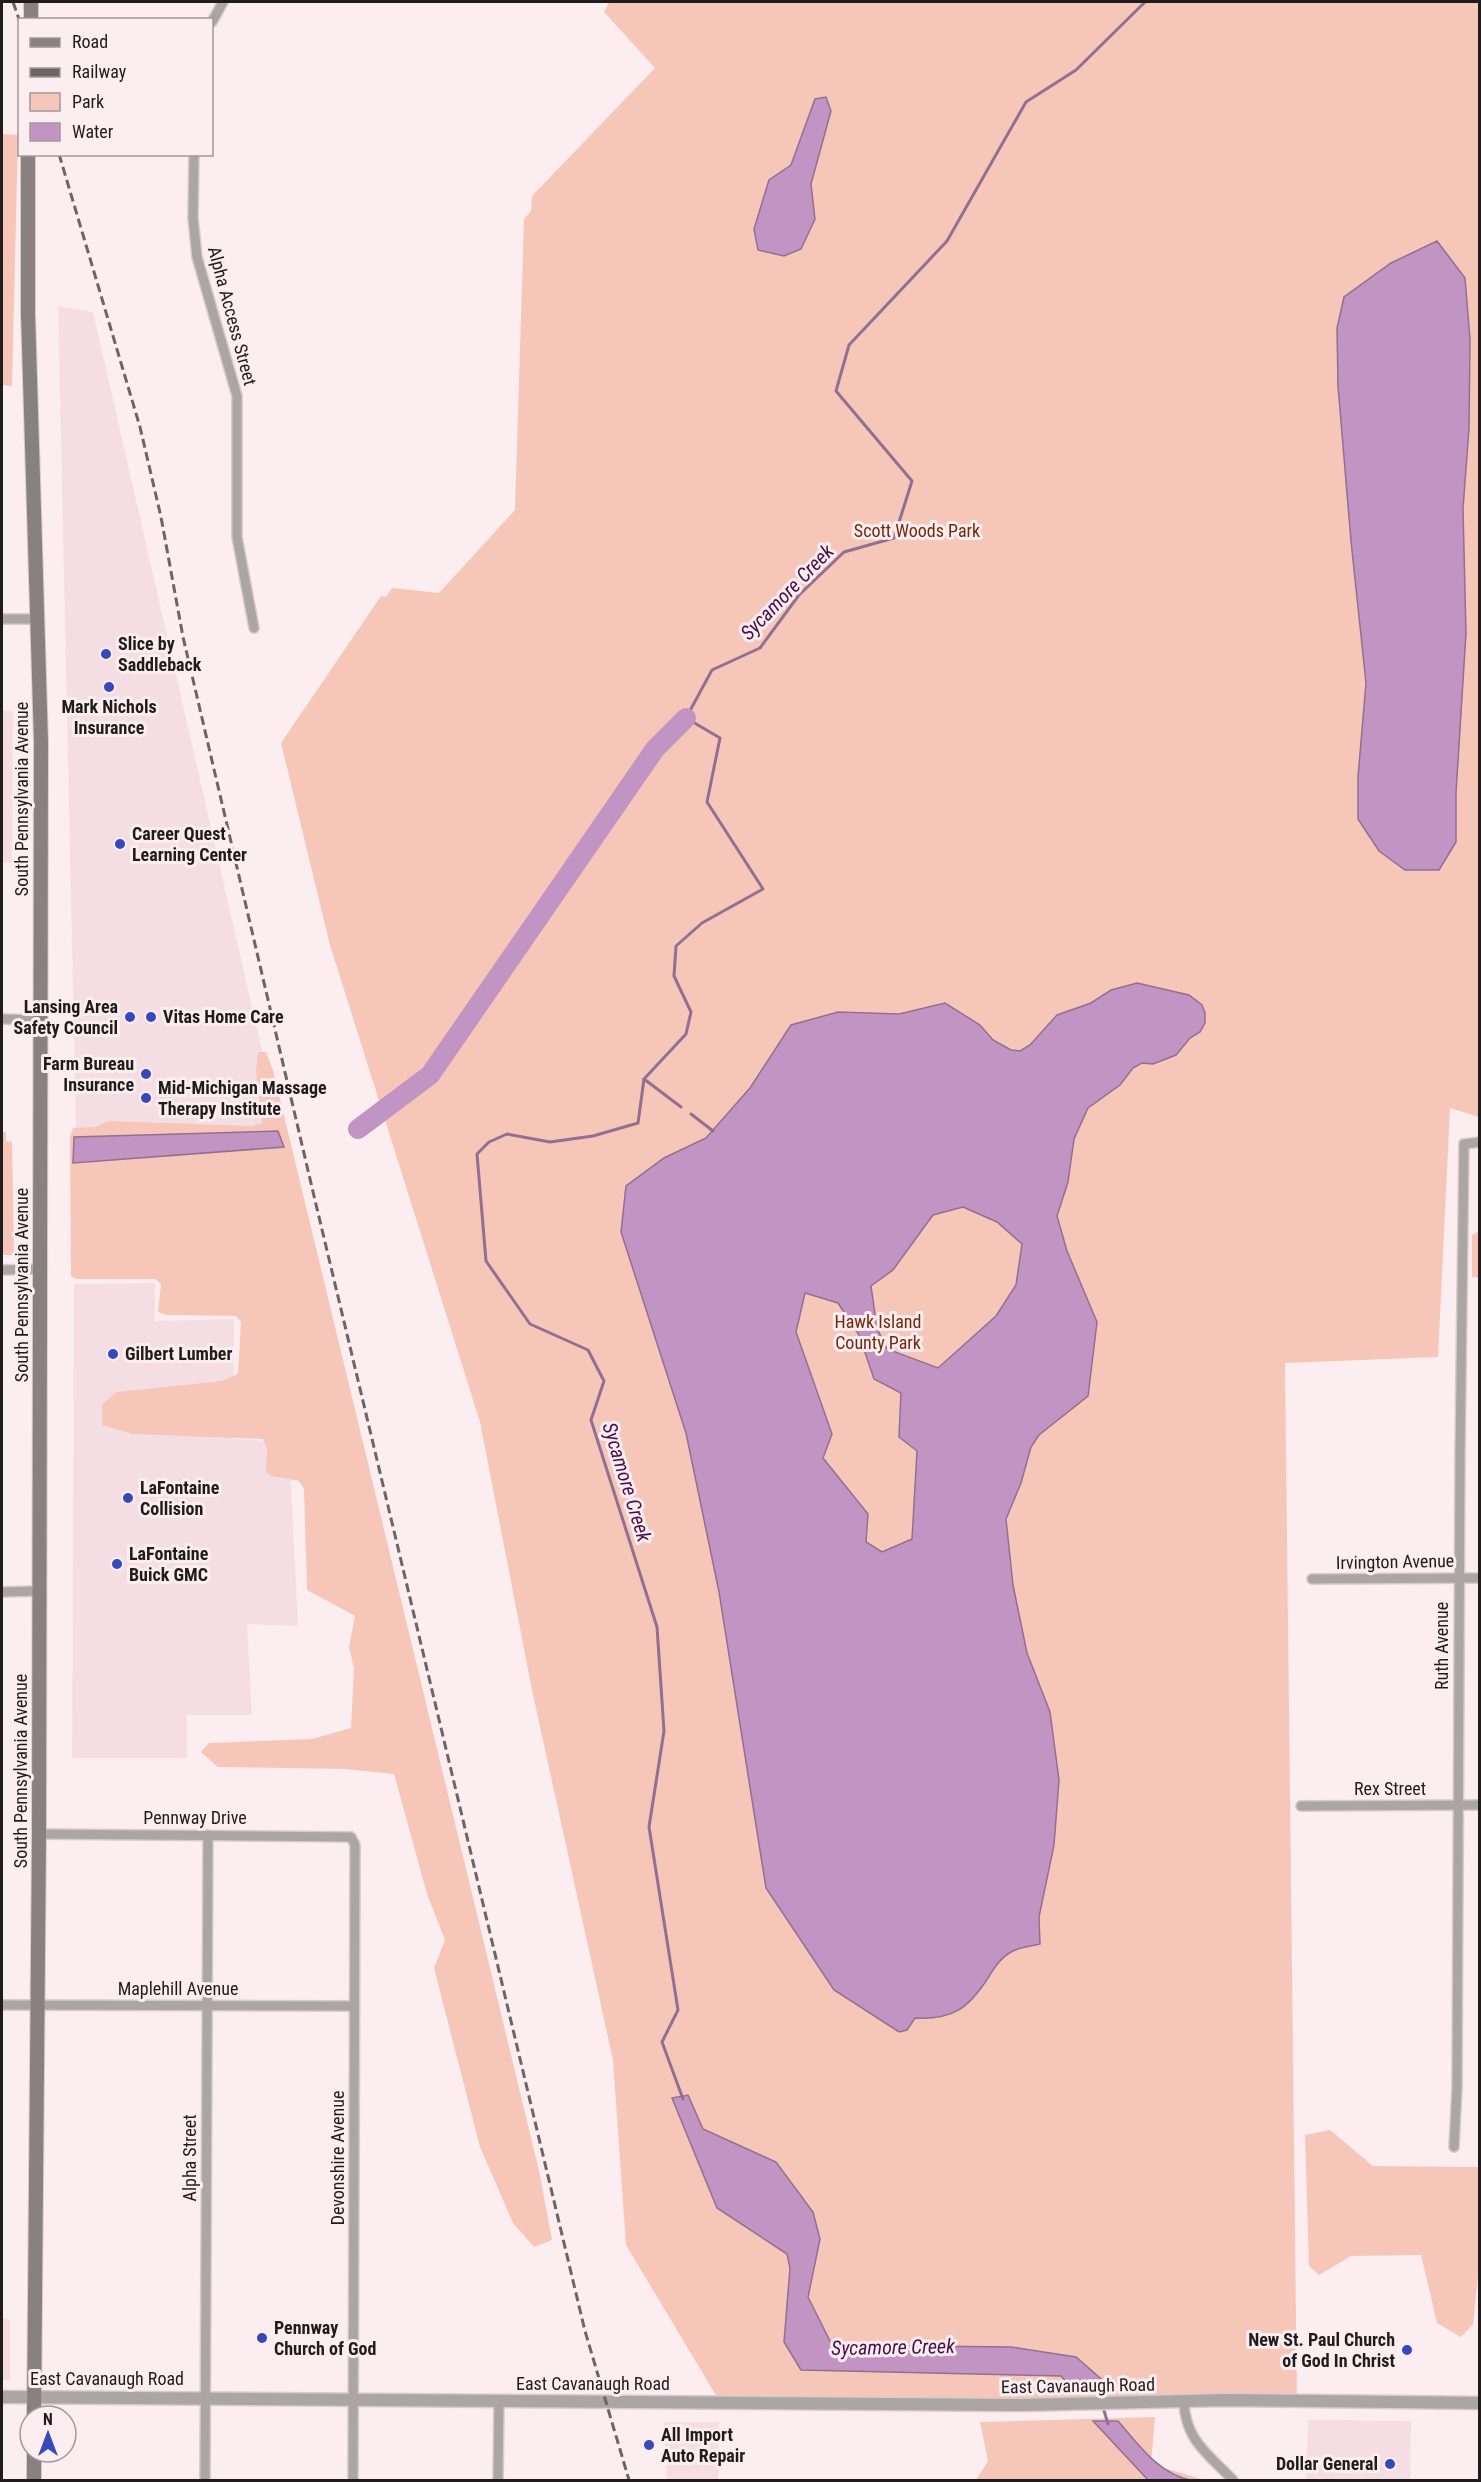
<svg xmlns="http://www.w3.org/2000/svg" width="1481" height="2482" font-family="'Roboto Condensed',sans-serif">
<style>
.built{fill:#f5dee3}
.green{fill:#f6c7b8}
.water{fill:#c294c3;stroke:#917091;stroke-width:1.5;fill-rule:evenodd}
.lines{fill:none;stroke-linecap:round;stroke-linejoin:round}
.stream{stroke:#917091;stroke-width:3}
.river{stroke:#c294c3;stroke-width:20}
.minor-casing{stroke:#d8cbce;stroke-width:12}
.tertiary-casing{stroke:#d8cbce;stroke-width:15}
.secondary-casing{stroke:#d8cbce;stroke-width:16}
.minor{stroke:#aba5a4;stroke-width:9}
.tertiary{stroke:#aba5a4;stroke-width:12}
.secondary{stroke:#898080;stroke-width:14}
.rail{stroke:#6c6466;stroke-width:3;stroke-dasharray:9 4.5;stroke-linecap:butt}
.poi-dot{fill:#3648bb;stroke:#fbedf0;stroke-width:2}
.labels{text-anchor:middle;stroke-width:6;stroke-linejoin:round;paint-order:stroke}
.street-label{font-size:18px;fill:#201b1c;stroke:#fbedf0}
.park-label{font-size:18px;fill:#75280b;stroke:#fbedf0}
.poi-label{font-size:18px;font-weight:bold;fill:#201b1c;stroke:#fbedf0;text-anchor:start}
.water-label{font-size:20px;font-style:italic;fill:#470f4a;stroke:#fbedf0}
</style>
<rect width="100%" height="100%" fill="#fbedf0"/>
<g class="built">
<path d="M58 306 93 312 281 1134 77 1173Z"/>
<path d="M2 711H13L12 863H2Z"/>
<path d="M155 1283V1321L234 1319 233 1439 289 1442 298 1626 247 1624 252 1715H187V1758H72L74 1284Z"/>
<rect x="2" y="2319" width="8" height="61"/>
<path d="M1308 2420 1411 2421 1410 2480H1308L1306 2479Z"/>
<path d="M664 2422H719L718 2480H667Z"/>
</g>
<g class="green">
<path d="M609 2H1479V1117L1450 1108 1438 1357 1285 1363 1297 2401 720 2402 626 2245 613 2060 532 1690 480 1422 330 945 281 743 381 596 386 597 392 588 439 593 515 510 524 219 531 211 532 196 655 68 604 12Z"/>
<path d="M2 134 18 135 12 386 2 385Z"/>
<path d="M258 1052H266L273 1070 540 2175 552 2240 534 2247 513 2223 480 2147 434 1968 445 1940 427 1894 394 1774 345 1769 218 1767 201 1752 209 1743 312 1739 351 1728 354 1669 349 1647 355 1616 307 1590 304 1489 299 1481 271 1476 266 1472 267 1449 263 1439 133 1434 102 1425V1404L117 1392 222 1381 238 1374 241 1322 236 1316 167 1315 158 1312 161 1284 155 1279H76L71 1276 70 1137 73 1128 95 1127 108 1121 251 1126 262 1123 256 1071Z"/>
<path d="M2 1132H6V1141L12 1142 14 1255H2Z"/>
<path d="M1479 1231V1278L1472 1277V1235Z"/>
<path d="M1330 2130 1373 2166 1479 2167 1480 2257 1473 2324 1461 2337 1437 2323 1421 2255 1351 2256 1319 2275 1309 2266 1305 2135Z"/>
<path d="M1155 2417 1151 2464 1205 2480H976L988 2461 980 2422Z"/>
</g>
<g class="water">
<path d="M826 97 831 111 811 184 815 219 801 249 784 256 758 250 754 229 769 180 791 165 815 99Z"/>
<path d="M1437 241 1465 278 1470 339 1469 428 1463 509 1466 633 1456 793V842L1439 870H1405L1379 851 1358 819V777L1366 683 1351 541 1338 386 1337 328 1344 297 1391 263Z"/>
<path d="M1137 983 1189 995 1202 1005 1205 1013V1023L1200 1032 1190 1038 1176 1055 1153 1064 1142 1063 1133 1068 1120 1085 1088 1108 1074 1139 1068 1182 1057 1216 1067 1251 1097 1322 1088 1396 1039 1435 1031 1447 1021 1483 1006 1519 1013 1585 1027 1653 1050 1712 1059 1780 1054 1845 1039 1917 1040 1944C1032 1946 1020 1947 1013 1951 1001 1957 994 1968 988 1978 968 2009 952 2020 915 2018L907 2030 899 2032 834 1990 766 1888 719 1592 686 1433 621 1232 626 1186 664 1158 706 1138 750 1088 791 1025 838 1012 899 1014 945 1003 980 1025 993 1040 1011 1050 1020 1051 1030 1045 1057 1015 1091 1003 1111 990ZM963 1207 997 1222 1022 1244 1016 1285 996 1316 938 1368 887 1349 877 1328 871 1286 893 1270 933 1215ZM805 1293 838 1303 859 1335 874 1379 901 1393 899 1437 917 1451 912 1539 882 1552 866 1542 868 1514 823 1458 832 1434 796 1332Z"/>
<path d="M278 1131 284 1147 73 1163 74 1137Z"/>
<path d="M688 2095 703 2129 776 2162 813 2212 820 2239 808 2297 832 2345 1011 2347 1076 2357 1108 2385 1072 2388 1061 2376 801 2370 784 2342 790 2268 787 2254 717 2208 672 2098Z"/>
<path d="M1093 2421H1118C1139 2445 1158 2473 1190 2480H1148Z"/>
</g>
<g class="lines">
<g class="stream">
<path d="M644 1079 681 1107"/>
<path d="M691 1114 713 1131"/>
<path d="M683 2099 662 2042 678 2010 649 1827 664 1731 657 1627 591 1420 604 1381 588 1350 530 1324 486 1261 477 1154 489 1142 507 1134 550 1142 593 1136 638 1123 644 1079 686 1034 691 1012 674 976 676 946 702 923 763 889 707 802 720 738 686 718 712 670 760 648 799 595 844 552 894 538 912 481 836 391 849 345 947 241 1026 102 1076 70 1145 2"/>
<path d="M1098 2384 1102 2401"/>
<path d="M1103 2407 1108 2424"/>
</g>
<path class="river" d="M358 1129 430 1075 655 749 686 718"/>
<defs>
<g id="minor">
<path d="M212 22 223 2"/>
<path d="M194 154 193 218 197 257 237 396V537L254 628"/>
<path d="M2 619H38"/>
<path d="M2 1019 40 1020"/>
<path d="M2 1270 40 1269"/>
<path d="M1312 1579 1480 1578"/>
<path d="M2 1592 39 1591"/>
<path d="M1301 1806 1480 1805"/>
<path d="M39 1834 351 1837 355 1845 353 2480"/>
<path d="M2 2005 354 2006"/>
<path d="M1454 2147 1457 2088 1460 1456 1464 1144 1480 1142"/>
<path d="M1184 2402C1185 2440 1209 2455 1233 2480"/>
<path d="M205 2480 208 1835"/>
<path d="M498 2480 499 2401"/>
</g>
<path id="tertiary" d="M2 2397 1021 2405 1224 2400 1480 2403"/>
<g id="secondary">
<path d="M31 20V2"/>
<path d="M28 154V313L41 742 39 1834 34 2416"/>
<path d="M34 2480V2452"/>
</g>
</defs>
<use href="#minor" class="minor-casing"/>
<use href="#tertiary" class="tertiary-casing"/>
<use href="#secondary" class="secondary-casing"/>
<use href="#minor" class="minor"/>
<use href="#tertiary" class="tertiary"/>
<use href="#secondary" class="secondary"/>
<g class="rail">
<path d="M13 2 20 22"/>
<path d="M59 154 140 427 161 517 183 637 314 1196 585 2331 629 2480"/>
</g>
</g>
<g class="poi-dot">
<circle cx="106" cy="654" r="6"/>
<circle cx="109" cy="687" r="6"/>
<circle cx="120" cy="844" r="6"/>
<circle cx="130" cy="1017" r="6"/>
<circle cx="151" cy="1017" r="6"/>
<circle cx="146" cy="1074" r="6"/>
<circle cx="146" cy="1098" r="6"/>
<circle cx="113" cy="1354" r="6"/>
<circle cx="128" cy="1498" r="6"/>
<circle cx="117" cy="1564" r="6"/>
<circle cx="262" cy="2338" r="6"/>
<circle cx="1407" cy="2350" r="6"/>
<circle cx="649" cy="2445" r="6"/>
<circle cx="1390" cy="2464" r="6"/>
</g>
<g class="labels">
<g class="street-label">
<text transform="translate(232 316) rotate(75)" y="6">Alpha Access Street</text>
<text transform="translate(22 799) rotate(-90)" y="6">South Pennsylvania Avenue</text>
<text transform="translate(22 1285) rotate(-90)" y="6">South Pennsylvania Avenue</text>
<text transform="translate(1395 1562) rotate(-1)" y="6">Irvington Avenue</text>
<text transform="translate(1442 1646) rotate(-90)" y="6">Ruth Avenue</text>
<text transform="translate(21 1771) rotate(-90)" y="6">South Pennsylvania Avenue</text>
<text x="1390" y="1795">Rex Street</text>
<text x="195" y="1824">Pennway Drive</text>
<text x="178" y="1995">Maplehill Avenue</text>
<text transform="translate(190 2158) rotate(-90)" y="6">Alpha Street</text>
<text transform="translate(338 2158) rotate(-90)" y="6">Devonshire Avenue</text>
<text x="107" y="2385">East Cavanaugh Road</text>
<text x="593" y="2390">East Cavanaugh Road</text>
<text transform="translate(1078 2386) rotate(-1)" y="6">East Cavanaugh Road</text>
</g>
<g class="park-label">
<text x="917" y="537">Scott Woods Park</text>
<text x="878" y="1328">Hawk Island<tspan x="878" dy="21">County Park</tspan></text>
</g>
<g class="poi-label">
<text x="118" y="650">Slice by<tspan x="118" dy="21">Saddleback</tspan></text>
<text x="109" y="713" text-anchor="middle">Mark Nichols<tspan x="109" dy="21">Insurance</tspan></text>
<text x="132" y="840">Career Quest<tspan x="132" dy="21">Learning Center</tspan></text>
<text x="118" y="1013" text-anchor="end">Lansing Area<tspan x="118" dy="21">Safety Council</tspan></text>
<text x="163" y="1023">Vitas Home Care</text>
<text x="134" y="1070" text-anchor="end">Farm Bureau<tspan x="134" dy="21">Insurance</tspan></text>
<text x="158" y="1094">Mid-Michigan Massage<tspan x="158" dy="21">Therapy Institute</tspan></text>
<text x="125" y="1360">Gilbert Lumber</text>
<text x="140" y="1494">LaFontaine<tspan x="140" dy="21">Collision</tspan></text>
<text x="129" y="1560">LaFontaine<tspan x="129" dy="21">Buick GMC</tspan></text>
<text x="274" y="2334">Pennway<tspan x="274" dy="21">Church of God</tspan></text>
<text x="1395" y="2346" text-anchor="end">New St. Paul Church<tspan x="1395" dy="21">of God In Christ</tspan></text>
<text x="661" y="2441">All Import<tspan x="661" dy="21">Auto Repair</tspan></text>
<text x="1378" y="2470" text-anchor="end">Dollar General</text>
</g>
<g class="water-label">
<text transform="translate(787 592) rotate(-46)" y="7">Sycamore Creek</text>
<text transform="translate(627 1482) rotate(73)" y="7">Sycamore Creek</text>
<text transform="translate(893 2347) rotate(-1)" y="7">Sycamore Creek</text>
</g>
</g>
<rect width="1481" height="2482" fill="none" stroke="#201b1c" stroke-width="6"/>
<rect x="18" y="18" width="195" height="138" fill="#fbedf0" stroke="#a3999b" stroke-width="1.5"/>
<rect x="30" y="38" width="30" height="9" fill="#898080" stroke="#a3999b" stroke-width="1.5"/>
<text x="72" y="48" font-size="18" fill="#201b1c">Road</text>
<rect x="30" y="68" width="30" height="9" fill="#6c6466" stroke="#a3999b" stroke-width="1.5"/>
<text x="72" y="78" font-size="18" fill="#201b1c">Railway</text>
<rect x="30" y="93" width="30" height="18" fill="#f6c7b8" stroke="#a3999b" stroke-width="1.5"/>
<text x="72" y="108" font-size="18" fill="#201b1c">Park</text>
<rect x="30" y="123" width="30" height="18" fill="#c294c3" stroke="#a3999b" stroke-width="1.5"/>
<text x="72" y="138" font-size="18" fill="#201b1c">Water</text>
<g transform="translate(48 2434)"><circle r="28" fill="#fbedf0" stroke="#a3999b" stroke-width="1.5"/>
<path d="M0-4.5L10 22L0 15L-10 22Z" fill="#3648bb"/>
<text y="-9" font-size="16" font-weight="bold" text-anchor="middle" fill="#201b1c">N</text>
</g>
</svg>
